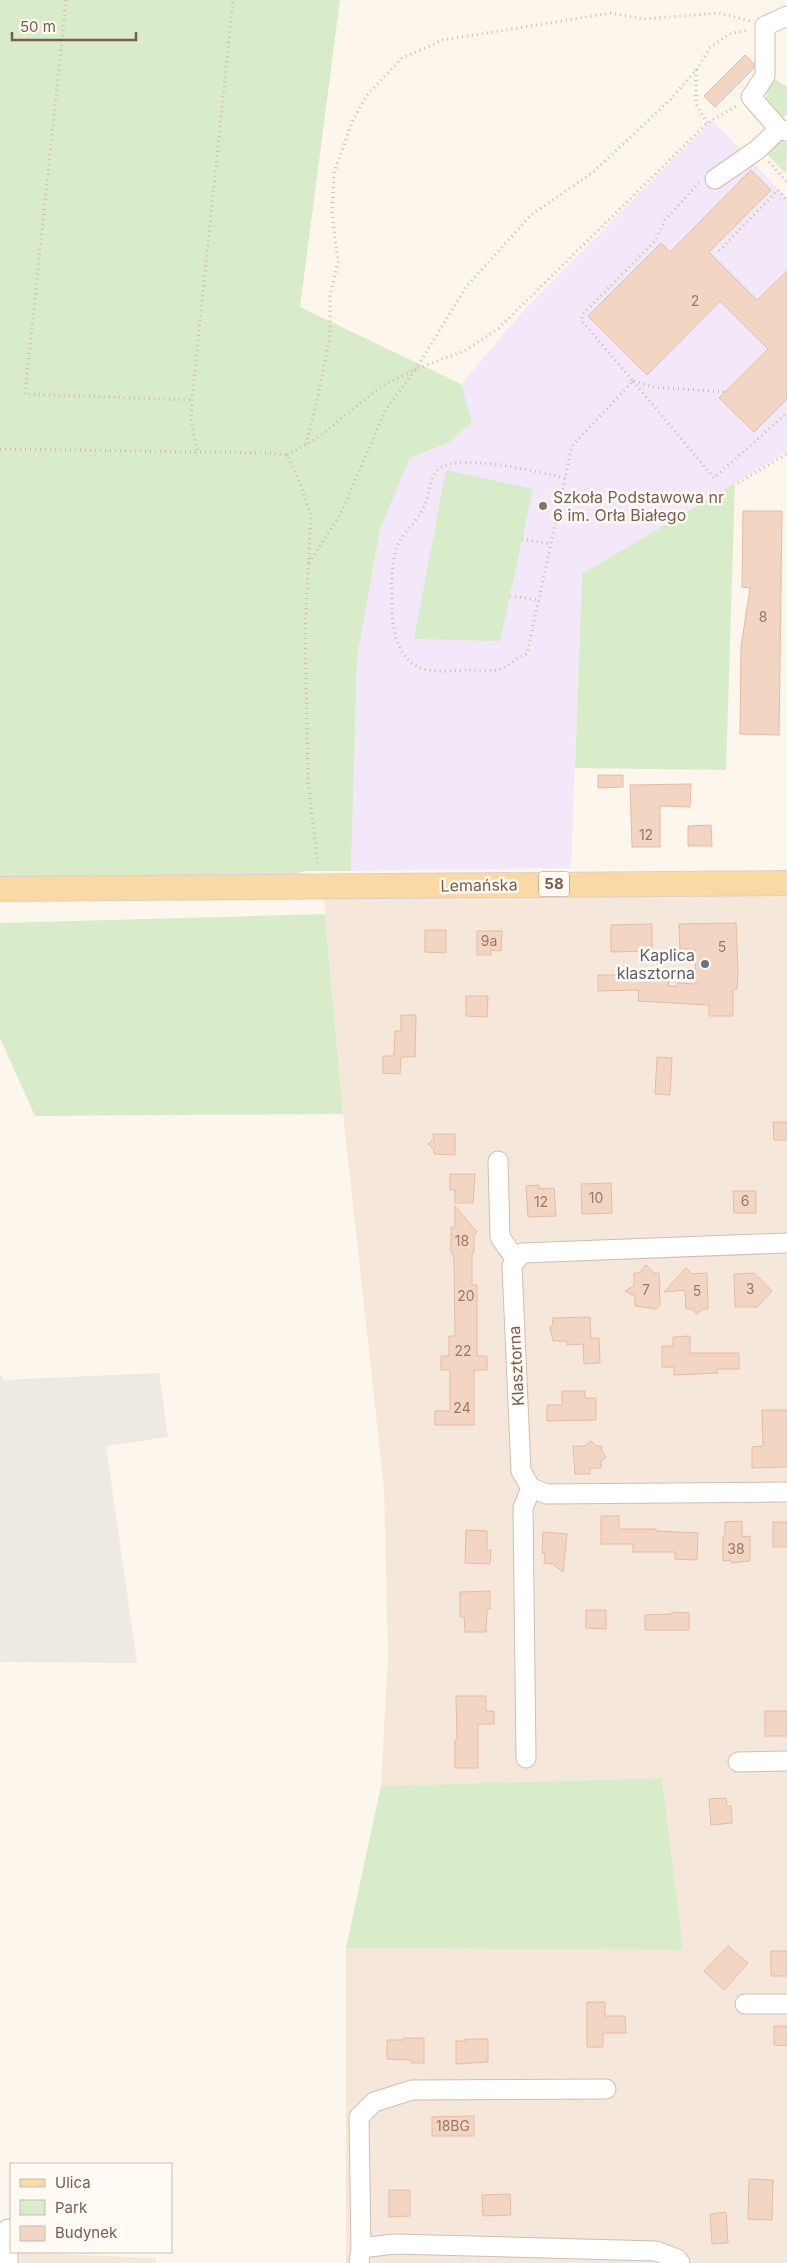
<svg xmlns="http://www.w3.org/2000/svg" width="787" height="2263" font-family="Inter,sans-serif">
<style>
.residential{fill:#f5e8da}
.industrial{fill:#efe9e4}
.education{fill:#f3e8fa}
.green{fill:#d8ecc9}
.building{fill:#f3d5c3;stroke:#e6bba3}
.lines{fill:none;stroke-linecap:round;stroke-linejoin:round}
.minor-casing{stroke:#d1beb0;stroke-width:21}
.major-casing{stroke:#dad1cd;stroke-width:26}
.path{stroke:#d9b8a5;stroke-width:3;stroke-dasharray:1 4;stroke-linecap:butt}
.minor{stroke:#fff;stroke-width:19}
.major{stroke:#fbd9a5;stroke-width:24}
.education-dot{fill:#8d6e63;stroke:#fffaf3;stroke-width:2}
.worship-dot{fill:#6b7280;stroke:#fffaf3;stroke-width:2}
.labels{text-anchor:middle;stroke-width:5;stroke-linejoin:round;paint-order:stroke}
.number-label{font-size:14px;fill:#987a6a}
.shield{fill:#fffaf3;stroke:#a28b7f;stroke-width:1}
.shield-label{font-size:15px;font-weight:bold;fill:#7a5c4d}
.education-label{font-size:16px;fill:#785e54;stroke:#fffaf3;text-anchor:start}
.street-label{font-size:16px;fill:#7a5c4d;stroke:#fffaf3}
.worship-label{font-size:16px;fill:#5b616d;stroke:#fffaf3;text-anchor:end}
</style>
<rect width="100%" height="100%" fill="#fdf6ec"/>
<g class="residential">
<path d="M787 887V2263H346V1948L683 1950 662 1778 381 1786 388 1655 384 1488 343 1114 323 888Z"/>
<path d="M11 2252 156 2258V2263H0Z"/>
</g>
<path class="industrial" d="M159 1373 168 1437 106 1446 137 1663 0 1662V1374L4 1380Z"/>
<path class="education" d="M712 120 787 198V452L582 574 571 868 351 871 357 658 380 529 410 458 448 443 472 422 461 384 524 310Z"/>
<g class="green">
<path d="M0 0H340L300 307 461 384 472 422 448 443 410 458 380 529 357 658 351 871H306L278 878 0 877Z"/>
<path d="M775 79 787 87V114L778 121 766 105 767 84Z"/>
<path d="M773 140 783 141 787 143 786 174 762 149Z"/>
<path d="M446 470 533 489 500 641 414 639Z"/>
<path d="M735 483 726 770 575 768 582 574Z"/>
<path d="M325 914 343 1114 35 1116 0 1038V923Z"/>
<path d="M662 1778 683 1950 346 1948 381 1786Z"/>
</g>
<g class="building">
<path d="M745 55 754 64V68L715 107 704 96Z"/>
<path d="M751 170 771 190 709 252 757 300 787 271V399L754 432 719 398 768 349 720 301 647 375 588 316 661 243 670 252Z"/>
<path d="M743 511H782L779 735 740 734 741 647 750 588 742 587Z"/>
<path d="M598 775H623V787L598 788Z"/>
<path d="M691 784 690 807 660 806V847H632L630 785Z"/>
<path d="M711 825 712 846H688V826Z"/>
<path d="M736 923 738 971 737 989 733 990V1016H709V1005L638 1001 639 990 598 991V975H621V976L669 980 668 986H677V983L696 984 695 949H680L679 924Z"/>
<path d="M652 924V951L611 952V925Z"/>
<path d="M425 930H446V953L425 952Z"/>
<path d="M477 931H502L501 951 491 950V955H477Z"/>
<path d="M466 996H488L487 1017 466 1016Z"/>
<path d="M401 1015H416L415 1057H401L400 1074 383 1073V1056H394L395 1031H401Z"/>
<path d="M657 1057 672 1058 670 1095 655 1094Z"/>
<path d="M773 1122H787V1140H774Z"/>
<path d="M433 1134H455V1155L434 1154V1149L428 1144 434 1139Z"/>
<path d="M450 1174H475L473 1203H455V1190H450Z"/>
<path d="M611 1183 612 1213 582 1214 581 1184Z"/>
<path d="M539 1185V1189L554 1188 556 1216 528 1217 526 1186Z"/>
<path d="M733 1191H756V1213H734Z"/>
<path d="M455 1206 477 1232 474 1235V1253H472V1285H477V1356H487V1370H474V1425H435V1411H450V1370H441V1356H449V1336H455L454 1261 453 1253H451V1227H455Z"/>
<path d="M646 1265 654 1273H659L660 1305 656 1309 635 1306V1296L625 1291 634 1286V1273H639Z"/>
<path d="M686 1268 692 1274 707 1273 708 1309H702L697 1314 692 1309H686L685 1290 664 1292Z"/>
<path d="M754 1273 772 1291 757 1307H735L734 1274Z"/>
<path d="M590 1317 591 1338H599L600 1363 584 1364 583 1344 567 1345V1341H553L550 1327 553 1324 552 1318Z"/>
<path d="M690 1336V1353H739V1369H717V1373L674 1375V1367H662V1346H673V1337Z"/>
<path d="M562 1391H585V1398H596V1420L547 1421V1405H562Z"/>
<path d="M762 1410H787V1467L752 1468V1447L763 1446Z"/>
<path d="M591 1441 596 1446H601L602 1452 606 1457 601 1461V1468H590V1474H575L573 1446H585Z"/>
<path d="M601 1516H619V1529H656V1531L698 1533 697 1560 675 1559V1552H633V1544H601Z"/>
<path d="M742 1521V1537L750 1536V1561L731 1563V1560L723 1561V1536H725V1522Z"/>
<rect x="773" y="1522" width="14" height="25"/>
<path d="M466 1530 487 1531V1550H491L490 1564 465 1563Z"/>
<path d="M543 1532 567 1534 563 1572 553 1564 544 1563 545 1553H542Z"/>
<path d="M490 1591V1609H487L486 1632H465L464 1617H460V1592Z"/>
<path d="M586 1610H606V1629L586 1628Z"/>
<path d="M672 1612 689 1613V1630H645V1615L672 1614Z"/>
<path d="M456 1696H486V1711H494V1724H478V1768H455V1740H457Z"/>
<rect x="765" y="1711" width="22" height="25"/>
<path d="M726 1798 727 1806H731L732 1823 711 1825 709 1799Z"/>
<path d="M728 1946 748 1963 724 1990 704 1971Z"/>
<rect x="771" y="1951" width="16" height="25"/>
<path d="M587 2002H605V2016H625L626 2033H603V2047H587Z"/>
<path d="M774 2026H787V2046L774 2045Z"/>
<path d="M404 2038H424V2063H411V2060L387 2059V2040H404Z"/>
<path d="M465 2039H488V2062L456 2064V2041H465Z"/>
<path d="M474 2116V2136H432V2117Z"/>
<path d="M749 2179 773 2180 772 2220 748 2219Z"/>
<path d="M389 2190H410V2216L389 2217Z"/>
<path d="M510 2194 511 2215 483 2216 482 2195Z"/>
<path d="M726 2212 728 2243 712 2244 710 2214Z"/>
</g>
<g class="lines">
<defs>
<g id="minor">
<path d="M787 16 765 26V76L751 97 779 129 787 131"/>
<path d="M715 179 757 150 779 129"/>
<path d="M498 1161 500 1237 516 1260"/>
<path d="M787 1243 522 1253 512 1266 521 1471 531 1488 547 1494 787 1492"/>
<path d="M526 1758 523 1508 531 1488"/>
<path d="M738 1762 787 1761"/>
<path d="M745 2004H787"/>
<path d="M361 2248 359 2117 374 2102 412 2090 606 2089"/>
<path d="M8 2263V2229"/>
<path d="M359 2263 361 2248 394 2244 656 2251 677 2259 680 2263"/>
</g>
<path id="major" d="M0 889 787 883"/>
</defs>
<use href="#minor" class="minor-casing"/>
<use href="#major" class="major-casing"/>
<g class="path">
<path d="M66 0 25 394 192 400"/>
<path d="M696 70V104L707 123"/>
<path d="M769 162 787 182"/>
<path d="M719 251 778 190 787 201"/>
<path d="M633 381 714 478 787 413"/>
<path d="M634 381 653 387 725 392"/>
<path d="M306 444 318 397 330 335V296L338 262 332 212 334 173 352 122 367 95 402 58 443 40 611 13 644 19 719 13 750 21"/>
<path d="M0 449 270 453 287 455 300 482 311 516 305 630 308 779 318 867"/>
<path d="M197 450 191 422 192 400 233 0"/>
<path d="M287 455 316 439 382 386 416 369 466 287 531 215 592 173 670 100 696 70 710 48 729 34 748 30"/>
<path d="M565 478C537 472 468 454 442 467 428 474 430 495 424 507 417 522 403 532 397 547 390 565 392 588 392 607 392 628 397 657 418 667 431 673 453 671 467 670 476 670 492 672 501 669 509 666 516 658 527 654L572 446 633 381 582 321V315L655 241 665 220 699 183"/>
<path d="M738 483 787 454"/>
<path d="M522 539 551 544"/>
<path d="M309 563 340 515 386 409 416 369 466 350 499 328 707 123 738 105"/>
<path d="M510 596 540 600"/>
</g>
<use href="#minor" class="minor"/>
<use href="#major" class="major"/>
</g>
<circle class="education-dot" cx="543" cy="506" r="5"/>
<circle class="worship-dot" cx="705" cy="964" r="5"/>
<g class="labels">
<g class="number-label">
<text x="695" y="306">2</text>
<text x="763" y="622">8</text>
<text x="646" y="840">12</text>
<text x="489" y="946">9a</text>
<text x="722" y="952">5</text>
<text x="596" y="1203">10</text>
<text x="745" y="1206">6</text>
<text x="541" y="1207">12</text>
<text x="462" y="1246">18</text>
<text x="750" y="1294">3</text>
<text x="646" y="1295">7</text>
<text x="697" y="1296">5</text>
<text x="466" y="1301">20</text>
<text x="463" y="1356">22</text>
<text x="462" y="1413">24</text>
<text x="736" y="1554">38</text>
<text x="453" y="2131">18BG</text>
</g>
<rect class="shield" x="539" y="871.5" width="30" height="25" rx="4"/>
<g class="shield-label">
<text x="554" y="889">58</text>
</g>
<g class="education-label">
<text x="553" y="503">Szkoła Podstawowa nr<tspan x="553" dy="18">6 im. Orła Białego</tspan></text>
</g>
<g class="street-label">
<text transform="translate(479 885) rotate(-1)" y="6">Lemańska</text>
<text transform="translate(516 1366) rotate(-93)" y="6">Klasztorna</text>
</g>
<g class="worship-label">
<text x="695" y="961">Kaplica<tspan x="695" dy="18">klasztorna</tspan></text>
</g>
</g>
<rect x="10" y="2163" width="162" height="90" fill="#fffaf3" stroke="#cabbb1"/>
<rect x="20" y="2179" width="25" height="8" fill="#fbd9a5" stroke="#cabbb1"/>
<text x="55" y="2188" font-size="15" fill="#7a5c4d">Ulica</text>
<rect x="20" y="2200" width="25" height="15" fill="#d8ecc9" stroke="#cabbb1"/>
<text x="55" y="2213" font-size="15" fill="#7a5c4d">Park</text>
<rect x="20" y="2226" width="25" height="15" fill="#f3d5c3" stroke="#cabbb1"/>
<text x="55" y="2238" font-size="15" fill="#7a5c4d">Budynek</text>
<path d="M12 32v8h124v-8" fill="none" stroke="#7a5c4d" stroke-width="2.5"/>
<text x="20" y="32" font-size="15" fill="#7a5c4d" stroke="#fffaf3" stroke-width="4" paint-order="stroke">50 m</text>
</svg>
